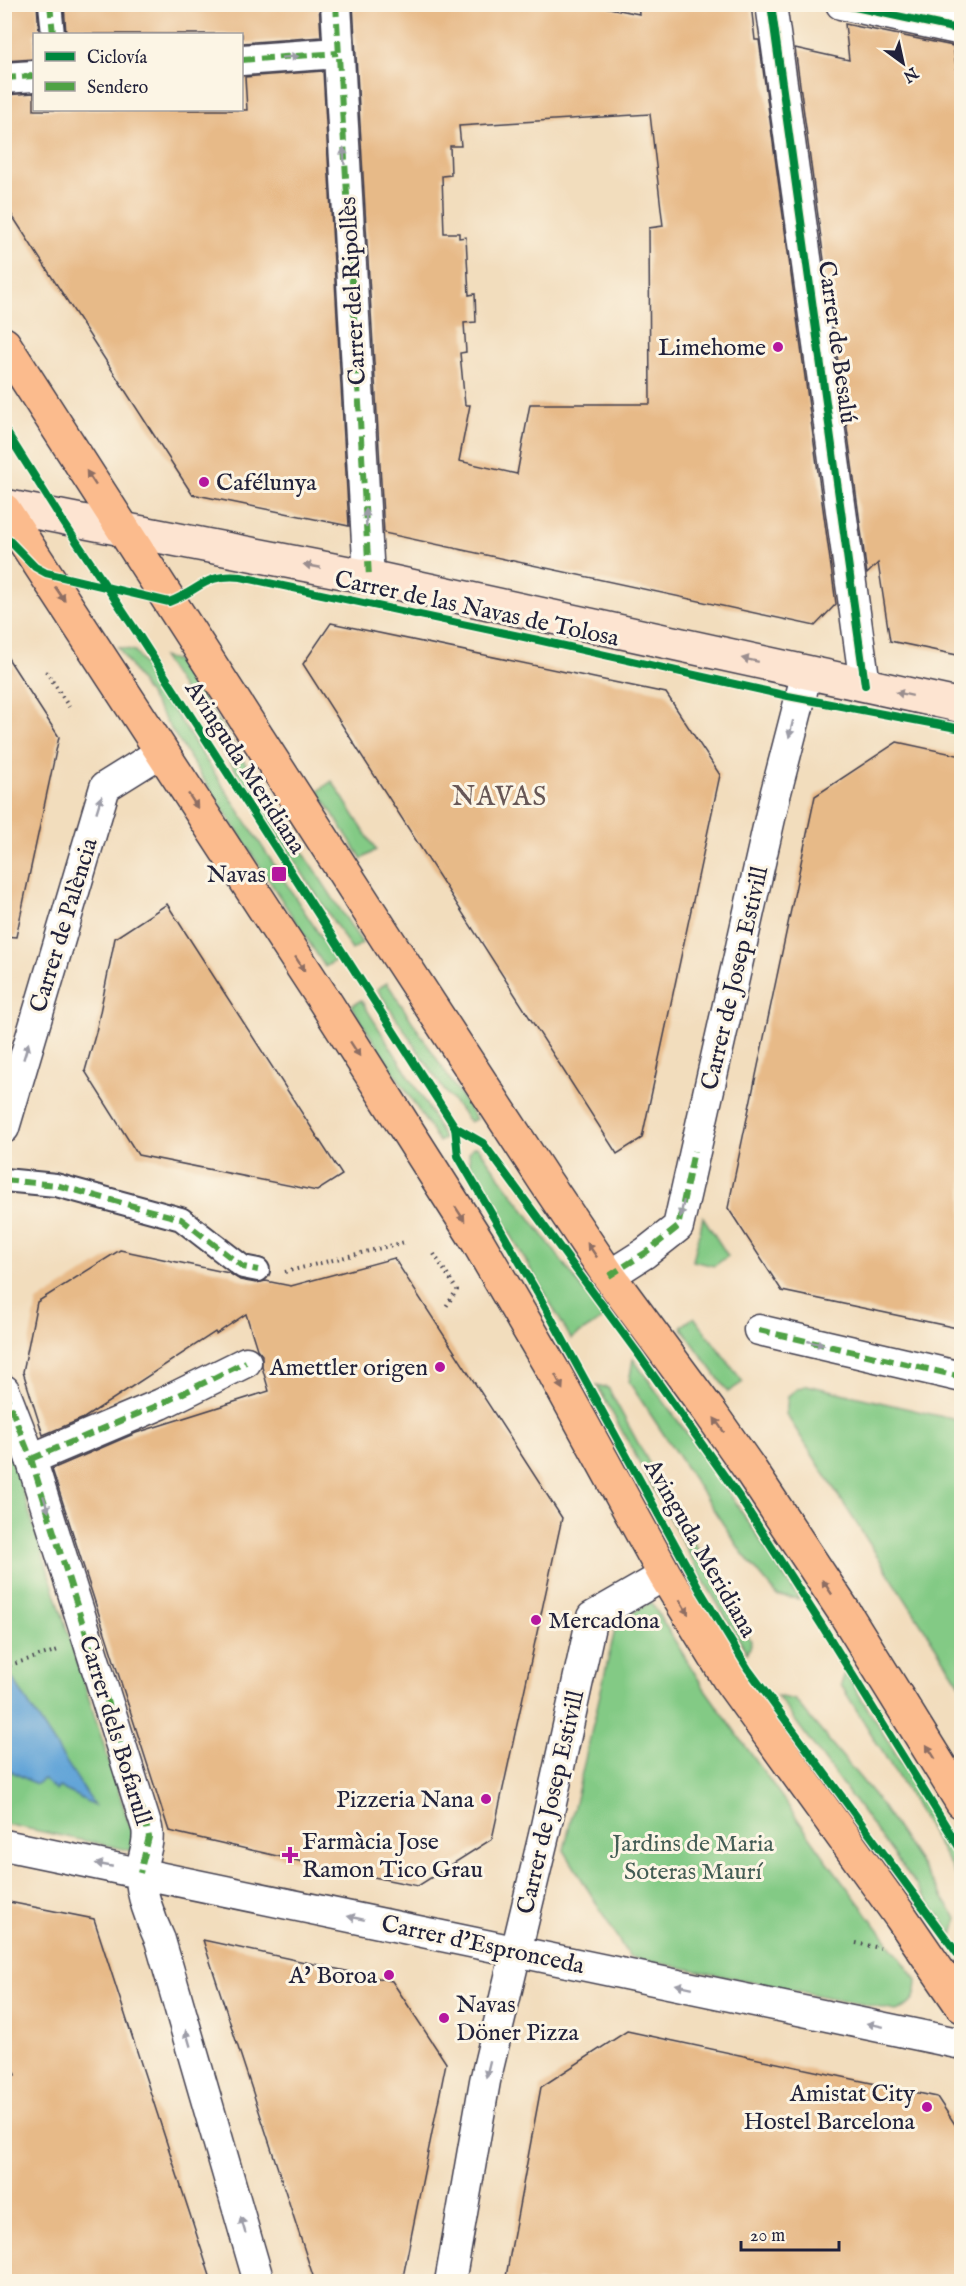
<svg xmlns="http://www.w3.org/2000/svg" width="966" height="2286" font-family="'IM FELL English',serif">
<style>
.green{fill:#83ca85;stroke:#527660;stroke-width:1.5}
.water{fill:#64a5d8;stroke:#43648a;stroke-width:1.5}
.building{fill:#e7ba88;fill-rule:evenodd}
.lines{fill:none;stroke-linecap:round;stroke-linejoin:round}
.pedestrian-casing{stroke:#413e4e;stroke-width:26}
.minor-casing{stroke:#413e4e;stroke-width:33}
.secondary-casing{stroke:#413e4e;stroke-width:36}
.primary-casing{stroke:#413e4e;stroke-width:36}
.path{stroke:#413e4e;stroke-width:4;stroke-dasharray:1.5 4.5;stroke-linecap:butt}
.pedestrian{stroke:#fff;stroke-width:22}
.minor{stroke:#fff;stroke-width:30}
.secondary{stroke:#fde4d1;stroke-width:33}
.primary{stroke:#fbbb8d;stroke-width:33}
.quiet{stroke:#50a245;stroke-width:6;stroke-dasharray:12 6;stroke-linecap:butt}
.cycleway-casing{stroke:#fcf5e5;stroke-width:11}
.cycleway{stroke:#00873e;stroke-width:8}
.oneway{fill:#9c9ca7}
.oneway2{fill:#8e6e64}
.oneway3{fill:#9a8d8e}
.poi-dot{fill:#b5179e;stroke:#fcf5e5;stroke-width:2}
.labels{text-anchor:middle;stroke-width:6;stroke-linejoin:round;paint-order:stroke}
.street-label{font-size:24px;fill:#22223b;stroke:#fcf5e5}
.poi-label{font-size:24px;fill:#22223b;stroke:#fcf5e5;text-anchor:end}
.park-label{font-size:24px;fill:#445d55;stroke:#fcf5e5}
.quarter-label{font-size:27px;letter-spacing:1.5px;fill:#675756;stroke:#fcf5e5}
</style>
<rect width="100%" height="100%" fill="#fcf5e5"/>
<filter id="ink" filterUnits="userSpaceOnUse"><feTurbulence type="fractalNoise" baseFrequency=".0167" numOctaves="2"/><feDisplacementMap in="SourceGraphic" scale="12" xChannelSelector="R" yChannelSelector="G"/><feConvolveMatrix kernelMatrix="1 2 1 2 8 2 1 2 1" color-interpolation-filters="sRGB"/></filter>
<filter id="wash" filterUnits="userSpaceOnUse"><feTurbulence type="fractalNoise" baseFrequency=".008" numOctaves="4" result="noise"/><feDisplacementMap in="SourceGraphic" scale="24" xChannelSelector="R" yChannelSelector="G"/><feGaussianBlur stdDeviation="1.35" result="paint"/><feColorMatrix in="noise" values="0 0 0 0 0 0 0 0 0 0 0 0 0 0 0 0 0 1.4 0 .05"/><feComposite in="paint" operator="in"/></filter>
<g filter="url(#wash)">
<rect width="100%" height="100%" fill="#f2ddbd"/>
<g class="green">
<path d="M118 647 135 651 336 960 325 967Z"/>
<path d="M162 657 179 661 362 943 352 950Z"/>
<path d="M332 781 376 850 362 859 318 791Z"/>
<path d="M387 983 476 1119 470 1122 444 1090 377 989Z"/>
<path d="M361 1000 425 1102 444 1139 439 1142 351 1006Z"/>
<path d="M473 1147H478L604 1318 571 1339 470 1164 469 1153Z"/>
<path d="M703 1217 728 1256 714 1266 693 1261Z"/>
<path d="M694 1317 743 1382 728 1392 681 1327Z"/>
<path d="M633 1359 718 1476 799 1599 778 1596 743 1554 629 1382Z"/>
<path d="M597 1385 608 1388 668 1498 751 1641 747 1653 701 1576Z"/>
<path d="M807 1385 961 1421V1686L786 1414 788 1396 797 1389Z"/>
<path d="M5 1436 138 1852 5 1824Z"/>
<path d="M651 1602 702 1685 828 1862 917 1980C916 1998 914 2005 896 2011L629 1957 564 1850 617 1621Z"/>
<path d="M845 1672 922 1796 961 1865V1885L919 1811 841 1685Z"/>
<path d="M777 1696 795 1700 875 1796 957 1919 953 1935Z"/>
</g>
<path class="water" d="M7 1670 94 1805 59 1787 56 1791 43 1779 36 1784 5 1768 4 1672Z"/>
<g id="blocks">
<g class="building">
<path d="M4 4H37L39 34H34V59L4 61Z"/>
<path d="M64 4H319L321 37 242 43V34H66Z"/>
<path d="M353 4H590L639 14 638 4H751L755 40H759L836 604 815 626 384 533ZM650 114 663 226 649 228 650 404H530L517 474 459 461 470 405H465L460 353 466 352 464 323 476 322 475 294 469 295 466 237 459 238V233H444L442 176 451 175 450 146H461L459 126Z"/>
<path d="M845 24 953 46 962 107V656L890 641 878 563 867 574 795 48 849 60Z"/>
<path d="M323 71 349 526 192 494 4 203V95L34 93V110H247L245 77Z"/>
<path d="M331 623 666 693 720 775 642 1138 617 1154 303 664Z"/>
<path d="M4 652 59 737 16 937 4 936Z"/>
<path d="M897 742 962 756V1329L782 1291 728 1208 815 796Z"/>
<path d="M167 904 342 1175 317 1191 138 1155 85 1071 96 1032 115 938Z"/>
<path d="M120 1250 229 1273 240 1280 256 1283 266 1281 291 1286 394 1258 562 1518 492 1839 418 1886 329 1868 169 1831 52 1469 136 1433 269 1391 262 1367V1355L257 1349 246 1314 216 1334 215 1332 84 1418 43 1435 23 1372 37 1302Z"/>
<path d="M4 1901 94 1919 212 2282H4V2077L15 2075 4 2043Z"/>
<path d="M203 1940 392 1981 446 2063 402 2282H315Z"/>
<path d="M627 2031 937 2097 962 2135V2282H505L541 2087Z"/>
</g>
</g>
</g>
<g filter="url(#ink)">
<use href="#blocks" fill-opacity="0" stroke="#413e4e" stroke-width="1.5"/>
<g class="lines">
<defs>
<g id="pedestrian">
<path d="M50 4 53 34"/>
<path d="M4 1180 56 1185 181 1219 243 1267 258 1270"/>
</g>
<g id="minor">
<path d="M336 4 369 577"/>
<path d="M771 4 865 685"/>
<path d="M841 4 962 30"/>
<path d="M960 4 962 14"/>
<path d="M242 60 338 53"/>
<path d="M4 78 34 76"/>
<path d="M4 1128 105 787 161 752"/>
<path d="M609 1276 645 1253 678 1227 775 796 807 672"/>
<path d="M759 1330 962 1377"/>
<path d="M4 1390 31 1459 147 1828C150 1843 143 1856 141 1871 139 1890 152 1923 160 1940L259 2282"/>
<path d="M31 1459 161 1404 246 1362"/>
<path d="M4 1845 962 2044"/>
<path d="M450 2282 485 2081 544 1835 592 1617 665 1575"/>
</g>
<path id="secondary" d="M4 506 369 577 962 706"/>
<g id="primary">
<path d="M4 344 389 942 545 1181 609 1276 709 1411 751 1471 843 1610 962 1802"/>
<path d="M4 510 324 1000 478 1242 555 1374 665 1575 729 1679 901 1917 962 2006"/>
</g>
</defs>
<use href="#pedestrian" class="pedestrian-casing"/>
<use href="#minor" class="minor-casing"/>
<use href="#secondary" class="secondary-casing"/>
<use href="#primary" class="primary-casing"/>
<g class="path">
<path d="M46 671 69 707"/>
<path d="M434 1254 457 1290 445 1308"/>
<path d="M285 1272 405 1242"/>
<path d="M4 1667 58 1650"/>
<path d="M856 1943 880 1948"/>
</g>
<use href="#pedestrian" class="pedestrian"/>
<use href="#minor" class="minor"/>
<use href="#secondary" class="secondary"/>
<use href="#primary" class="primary"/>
<g class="quiet">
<path d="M50 4 53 34"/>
<path d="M336 4 369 577"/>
<path d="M242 60 338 53"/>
<path d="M4 78 34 76"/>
<path d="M4 1180 56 1185 181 1219 243 1267 258 1270"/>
<path d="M609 1276 645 1253 678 1227 694 1151"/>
<path d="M759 1330 962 1377"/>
<path d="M4 1390 31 1459 147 1828 149 1837 140 1873"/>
<path d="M31 1459 161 1404 246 1362"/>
</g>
<defs>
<g id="cycleway">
<path d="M771 4 865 685"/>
<path d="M841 4 962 30"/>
<path d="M4 428 60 517 138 634 455 1127 483 1143 639 1355 740 1498 821 1624 962 1852"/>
<path d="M4 535 35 567 46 573 169 602C199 591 205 573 241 577L538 640 788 696 962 729"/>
<path d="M455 1127 458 1156 538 1294 701 1592 748 1669 962 1960"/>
</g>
</defs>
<use href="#cycleway" class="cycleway-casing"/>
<use href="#cycleway" class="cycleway"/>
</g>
<defs><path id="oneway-solid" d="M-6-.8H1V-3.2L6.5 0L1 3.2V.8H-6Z" transform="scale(1.5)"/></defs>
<g class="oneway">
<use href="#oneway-solid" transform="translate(290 57) rotate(-4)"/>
<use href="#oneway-solid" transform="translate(344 156) rotate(-93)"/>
<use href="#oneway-solid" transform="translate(366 518) rotate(-93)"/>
<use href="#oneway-solid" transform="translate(791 729) rotate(104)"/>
<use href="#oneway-solid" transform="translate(99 804) rotate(-73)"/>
<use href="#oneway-solid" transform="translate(26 1051) rotate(-73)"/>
<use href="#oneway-solid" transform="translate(682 1209) rotate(102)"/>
<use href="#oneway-solid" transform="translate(816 1343) rotate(13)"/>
<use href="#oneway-solid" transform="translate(46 1504) rotate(72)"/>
<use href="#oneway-solid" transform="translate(104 1865) rotate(-169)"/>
<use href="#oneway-solid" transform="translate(356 1918) rotate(-168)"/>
<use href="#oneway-solid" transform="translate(684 1986) rotate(-168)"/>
<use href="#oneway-solid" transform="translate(875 2025) rotate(-168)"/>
<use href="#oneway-solid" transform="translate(188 2038) rotate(-106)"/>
<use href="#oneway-solid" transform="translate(488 2069) rotate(104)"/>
<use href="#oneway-solid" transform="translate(243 2225) rotate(-106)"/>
</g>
<g class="oneway2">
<use href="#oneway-solid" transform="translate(91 478) rotate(-123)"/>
<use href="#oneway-solid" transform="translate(60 594) rotate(55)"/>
<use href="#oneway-solid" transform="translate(193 801) rotate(57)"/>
<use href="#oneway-solid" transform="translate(300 964) rotate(57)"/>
<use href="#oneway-solid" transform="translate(355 1049) rotate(57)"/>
<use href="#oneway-solid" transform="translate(460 1214) rotate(57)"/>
<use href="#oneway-solid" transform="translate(592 1250) rotate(-124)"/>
<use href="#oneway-solid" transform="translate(559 1382) rotate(64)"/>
<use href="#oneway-solid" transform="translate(719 1425) rotate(-125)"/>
<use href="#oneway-solid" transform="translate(827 1587) rotate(-124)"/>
<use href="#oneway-solid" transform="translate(684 1607) rotate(59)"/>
<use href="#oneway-solid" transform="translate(931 1752) rotate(-122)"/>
</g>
<g class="oneway3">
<use href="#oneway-solid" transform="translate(312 566) rotate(-169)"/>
<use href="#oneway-solid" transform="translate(750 660) rotate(-168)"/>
<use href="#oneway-solid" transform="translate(904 694) rotate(-168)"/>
</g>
</g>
<g class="poi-dot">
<circle cx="778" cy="347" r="6"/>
<circle cx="204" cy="482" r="6"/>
<rect x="271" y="866" width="16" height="16" rx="3"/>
<circle cx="440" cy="1367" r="6"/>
<circle cx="536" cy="1620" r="6"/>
<circle cx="486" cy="1799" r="6"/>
<path d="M287 1846h6v6h6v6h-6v6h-6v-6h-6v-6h6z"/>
<circle cx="389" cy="1975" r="6"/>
<circle cx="444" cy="2018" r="6"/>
<circle cx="927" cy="2107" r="6"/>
</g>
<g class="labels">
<g class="street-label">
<text transform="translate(352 291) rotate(-93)" y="8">Carrer del Ripollès</text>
<text transform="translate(838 342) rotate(82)" y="8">Carrer de Besalú</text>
<text transform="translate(477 608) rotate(12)" y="8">Carrer de las Navas de Tolosa</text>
<text transform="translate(246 767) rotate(57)" y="8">Avinguda Meridiana</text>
<text transform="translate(63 925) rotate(-73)" y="8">Carrer de Palència</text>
<text transform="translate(734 978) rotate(-77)" y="8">Carrer de Josep Estivill</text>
<text transform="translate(701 1548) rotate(60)" y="8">Avinguda Meridiana</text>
<text transform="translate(116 1730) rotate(73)" y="8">Carrer dels Bofarull</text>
<text transform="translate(550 1802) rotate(-77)" y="8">Carrer de Josep Estivill</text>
<text transform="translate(483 1944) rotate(12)" y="8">Carrer d'Espronceda</text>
</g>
<g class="poi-label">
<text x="766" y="355">Limehome</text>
<text x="216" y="490" text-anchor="start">Cafélunya</text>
<text x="266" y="882">Navas</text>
<text x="428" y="1375">Amettler origen</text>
<text x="548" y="1628" text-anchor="start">Mercadona</text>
<text x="474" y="1807">Pizzeria Nana</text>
<text x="302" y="1849" text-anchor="start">Farmàcia Jose<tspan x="302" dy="28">Ramon Tico Grau</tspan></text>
<text x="377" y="1983">A' Boroa</text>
<text x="456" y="2012" text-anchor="start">Navas<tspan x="456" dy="28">Döner Pizza</tspan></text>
<text x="915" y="2101">Amistat City<tspan x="915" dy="28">Hostel Barcelona</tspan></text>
</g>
<g class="park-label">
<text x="693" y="1851">Jardins de Maria<tspan x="693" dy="28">Soteras Maurí</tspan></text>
</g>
<g class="quarter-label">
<text x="500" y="805">NAVAS</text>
</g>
</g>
<rect width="966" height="2286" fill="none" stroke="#fcf5e5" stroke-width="24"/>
<rect x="33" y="33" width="210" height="78" fill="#fcf5e5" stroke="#a5a1a1" stroke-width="1.5"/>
<rect x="45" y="52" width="30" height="9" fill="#00873e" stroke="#a5a1a1" stroke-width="1.5"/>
<text x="87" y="63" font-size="18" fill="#22223b">Ciclovía</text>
<rect x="45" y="82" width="30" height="9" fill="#50a245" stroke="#a5a1a1" stroke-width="1.5"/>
<text x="87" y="93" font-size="18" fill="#22223b">Sendero</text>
<g transform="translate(903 63) rotate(147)" stroke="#fcf5e5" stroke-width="4.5" paint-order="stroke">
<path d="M0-4.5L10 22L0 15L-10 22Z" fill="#22223b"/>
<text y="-9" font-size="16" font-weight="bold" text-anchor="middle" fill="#22223b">N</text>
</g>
<path d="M741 2241v9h98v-9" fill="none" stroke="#22223b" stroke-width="3"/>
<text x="750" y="2241" font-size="18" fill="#22223b" stroke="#fcf5e5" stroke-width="4.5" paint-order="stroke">20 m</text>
</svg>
